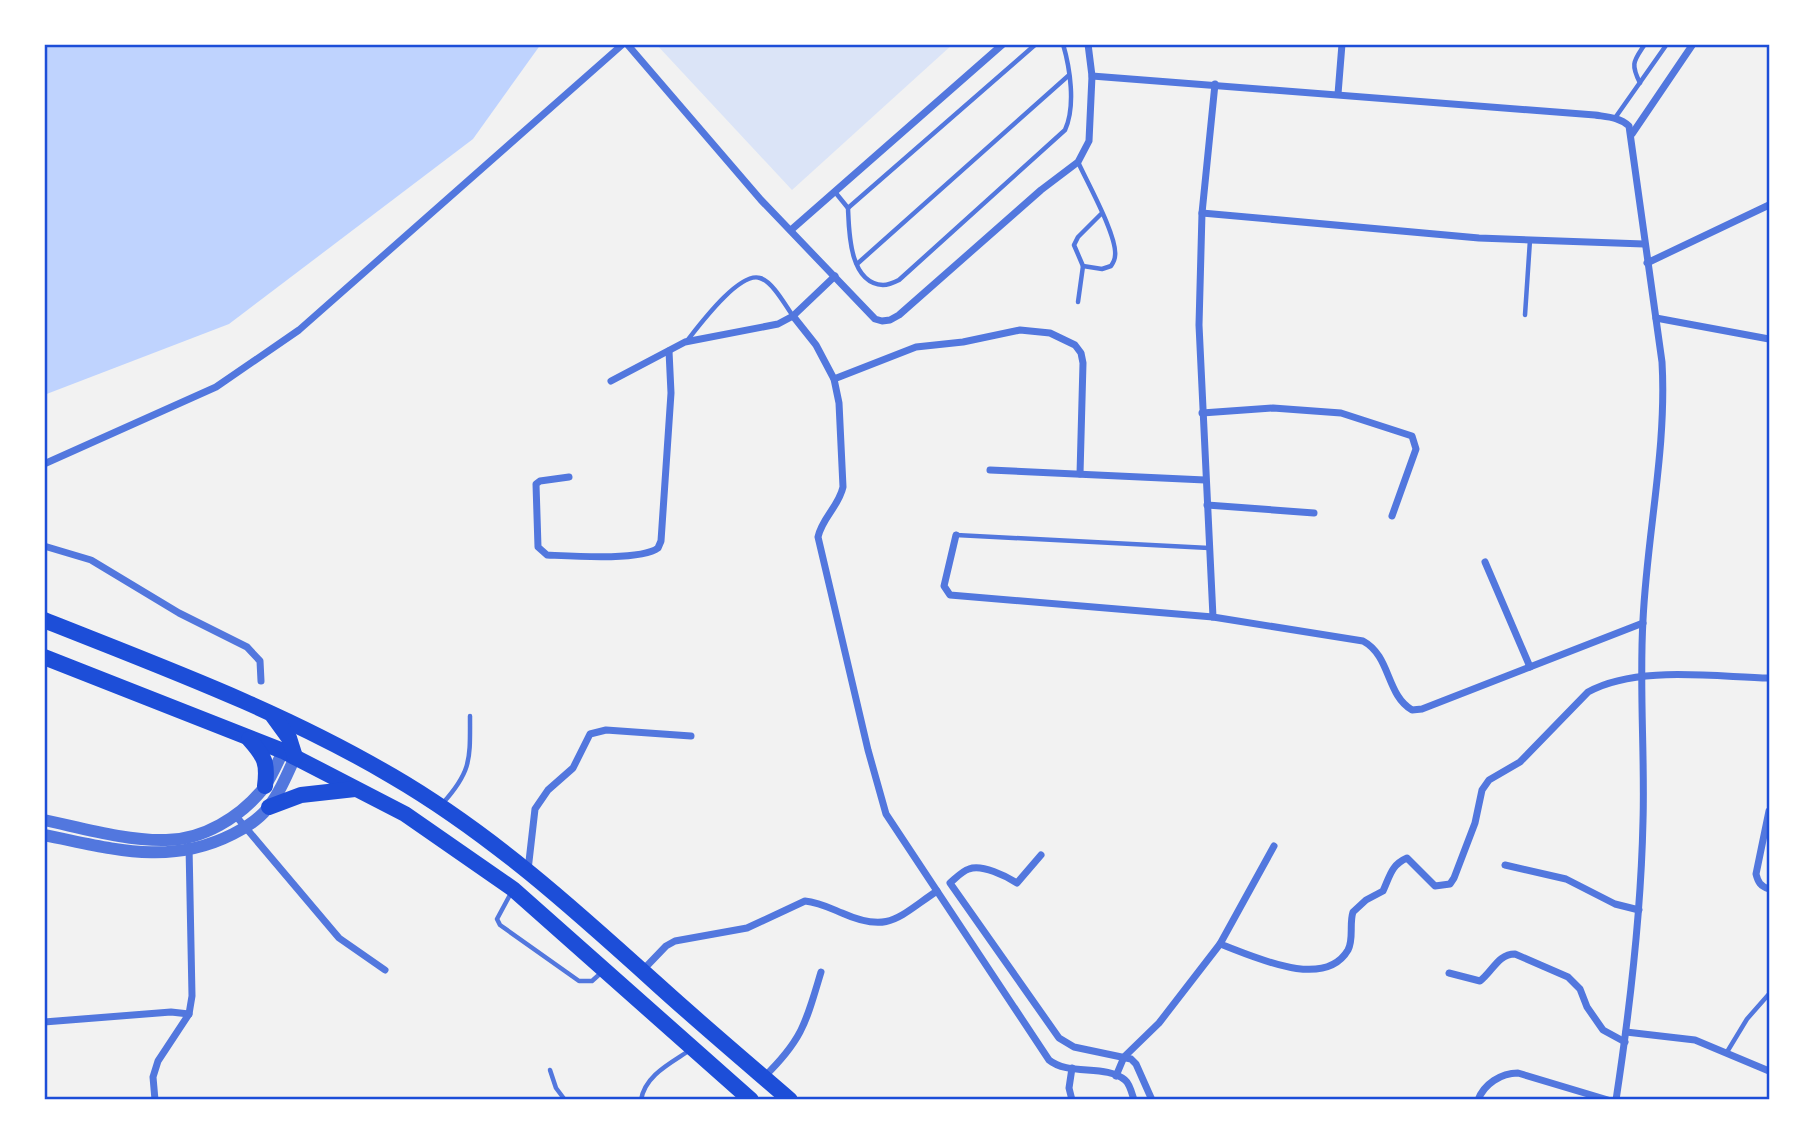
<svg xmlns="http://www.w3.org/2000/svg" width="1813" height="1144" font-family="Arial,sans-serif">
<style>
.green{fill:#dbe4f7}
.water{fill:#bfd3fe}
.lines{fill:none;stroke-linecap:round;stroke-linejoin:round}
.service{stroke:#5277de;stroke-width:4.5}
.minor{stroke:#5277de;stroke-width:7}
.tertiary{stroke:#5277de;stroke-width:12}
.trunk{stroke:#1d4ed8;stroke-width:16}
.neatline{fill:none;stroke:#1d4ed8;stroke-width:2.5}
</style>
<rect width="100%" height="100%" fill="#f2f2f2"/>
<path class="green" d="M656 44H953L792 190Z"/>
<path class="water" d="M44 44H541L473 139 229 324 44 395Z"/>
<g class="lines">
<g class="service">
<path d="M1640 83C1630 63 1634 61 1645 44"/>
<path d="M1615 118 1667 44"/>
<path d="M1078 162C1087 182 1118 237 1115 256 1115 260 1113 263 1111 266L1102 269 1083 266 1074 245 1078 237 1101 214"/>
<path d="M835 192 848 208 1036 44"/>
<path d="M848 208C849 231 849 283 883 285 888 285 895 282 899 280L1065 130C1076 106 1070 68 1063 44"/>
<path d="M857 264 1068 76"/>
<path d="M1078 302 1083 266"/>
<path d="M1525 315 1530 240"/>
<path d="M686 342C698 327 739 271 760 278 773 282 785 305 793 316"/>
<path d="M956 535 1209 548"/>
<path d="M442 804C472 771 470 759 470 716"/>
<path d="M511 893 497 919 500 925 579 981H592L602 972"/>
<path d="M1727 1052 1747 1019 1769 994"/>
<path d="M550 1070 556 1088 565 1100"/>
<path d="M641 1100C645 1075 671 1063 690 1050"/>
</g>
<g class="minor">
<path d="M627 44 761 200 875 319 882 321 890 320 899 315 1041 190 1078 162 1089 141 1092 76 1088 44"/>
<path d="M1092 76 1595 115C1608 117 1619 117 1629 126L1662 362C1667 448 1647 534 1643 620 1639 687 1645 755 1643 821 1641 915 1630 1008 1616 1100"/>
<path d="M1338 94 1342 44"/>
<path d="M1632 134 1693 44"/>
<path d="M1202 213 1479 238 1644 244"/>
<path d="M791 230 1003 44"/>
<path d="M1647 263 1769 205"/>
<path d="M793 316 816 345 834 379 839 403 843 487C839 506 822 518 818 537L868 750 886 814 1049 1060C1068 1076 1106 1064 1125 1080 1130 1084 1132 1094 1134 1100"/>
<path d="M1656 318 1769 339"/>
<path d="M834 379 916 347 963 342 1020 330 1050 333 1075 345 1081 353 1083 363 1080 474"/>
<path d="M611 381 685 342 778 324 793 316 835 276"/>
<path d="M1202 413 1273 408 1341 413 1412 436 1416 449 1392 516"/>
<path d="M44 464 216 387 299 330 623 44"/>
<path d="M990 470 1205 480"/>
<path d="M569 477 540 481 536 484 538 547 547 555C570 556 641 561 658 548L661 541 671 393 669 351"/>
<path d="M1207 505 1314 513"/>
<path d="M956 535 944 586 950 595 1213 617 1363 641C1391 656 1386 695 1412 710L1422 709 1643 623"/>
<path d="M44 546 91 560 179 613 247 647 260 661 261 681"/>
<path d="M1485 562 1530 667"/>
<path d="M1213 617 1199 325 1202 213 1215 84"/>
<path d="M1769 811 1756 874C1758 882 1760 886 1769 889"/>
<path d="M235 815 339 938 385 970"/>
<path d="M1041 855 1017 883C1006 876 982 864 969 869 962 871 956 878 950 883L1059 1038 1074 1047 1131 1059 1136 1064 1152 1100"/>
<path d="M1505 865 1566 879 1615 904 1639 910"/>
<path d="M528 870 535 809 548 790 573 768 590 734 606 730 691 736"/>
<path d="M1220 944C1253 956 1324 991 1348 950 1354 939 1349 924 1353 912L1366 900 1383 891C1390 876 1391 865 1407 858L1435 886 1450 884 1454 878 1475 823 1482 790 1489 780 1520 762 1588 692C1636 665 1715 677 1769 678"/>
<path d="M642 971 666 946 675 941 747 928 805 901C818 902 830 908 842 913 889 934 898 917 937 891"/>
<path d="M1449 973 1480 981C1493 971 1498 954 1515 954L1568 977 1580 989 1587 1007 1603 1030 1625 1042"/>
<path d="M44 1022 171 1012 189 1014"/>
<path d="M1626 1032 1695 1040 1769 1071"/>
<path d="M1116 1076 1124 1057 1159 1023 1220 944 1274 846"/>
<path d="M764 1077C803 1039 806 1022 821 972"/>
<path d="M155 1100 153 1077 158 1061 189 1014 192 996 189 846"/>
<path d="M1072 1100 1069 1088 1072 1068"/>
<path d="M1478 1100C1484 1084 1501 1073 1518 1073L1608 1100"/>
</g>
<g class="tertiary">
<path d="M44 820C82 828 127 841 166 840 203 840 240 817 263 789 271 778 277 764 283 751"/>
<path d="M44 835C111 848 168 867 233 834 245 828 258 820 267 809 279 794 287 775 295 757"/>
</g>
<g class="trunk">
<path d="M44 620C162 667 282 711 392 776 490 833 574 909 658 985 701 1024 746 1062 790 1100"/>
<path d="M44 657 283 751 405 814 513 889 751 1100"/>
<path d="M273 716 289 738 295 757"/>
<path d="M249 739C265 757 268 763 265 786"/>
<path d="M269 807 301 795 355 789"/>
</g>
</g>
<rect width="1813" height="1144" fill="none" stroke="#ffffff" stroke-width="91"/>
<rect x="46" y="46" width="1722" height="1052" class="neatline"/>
</svg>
